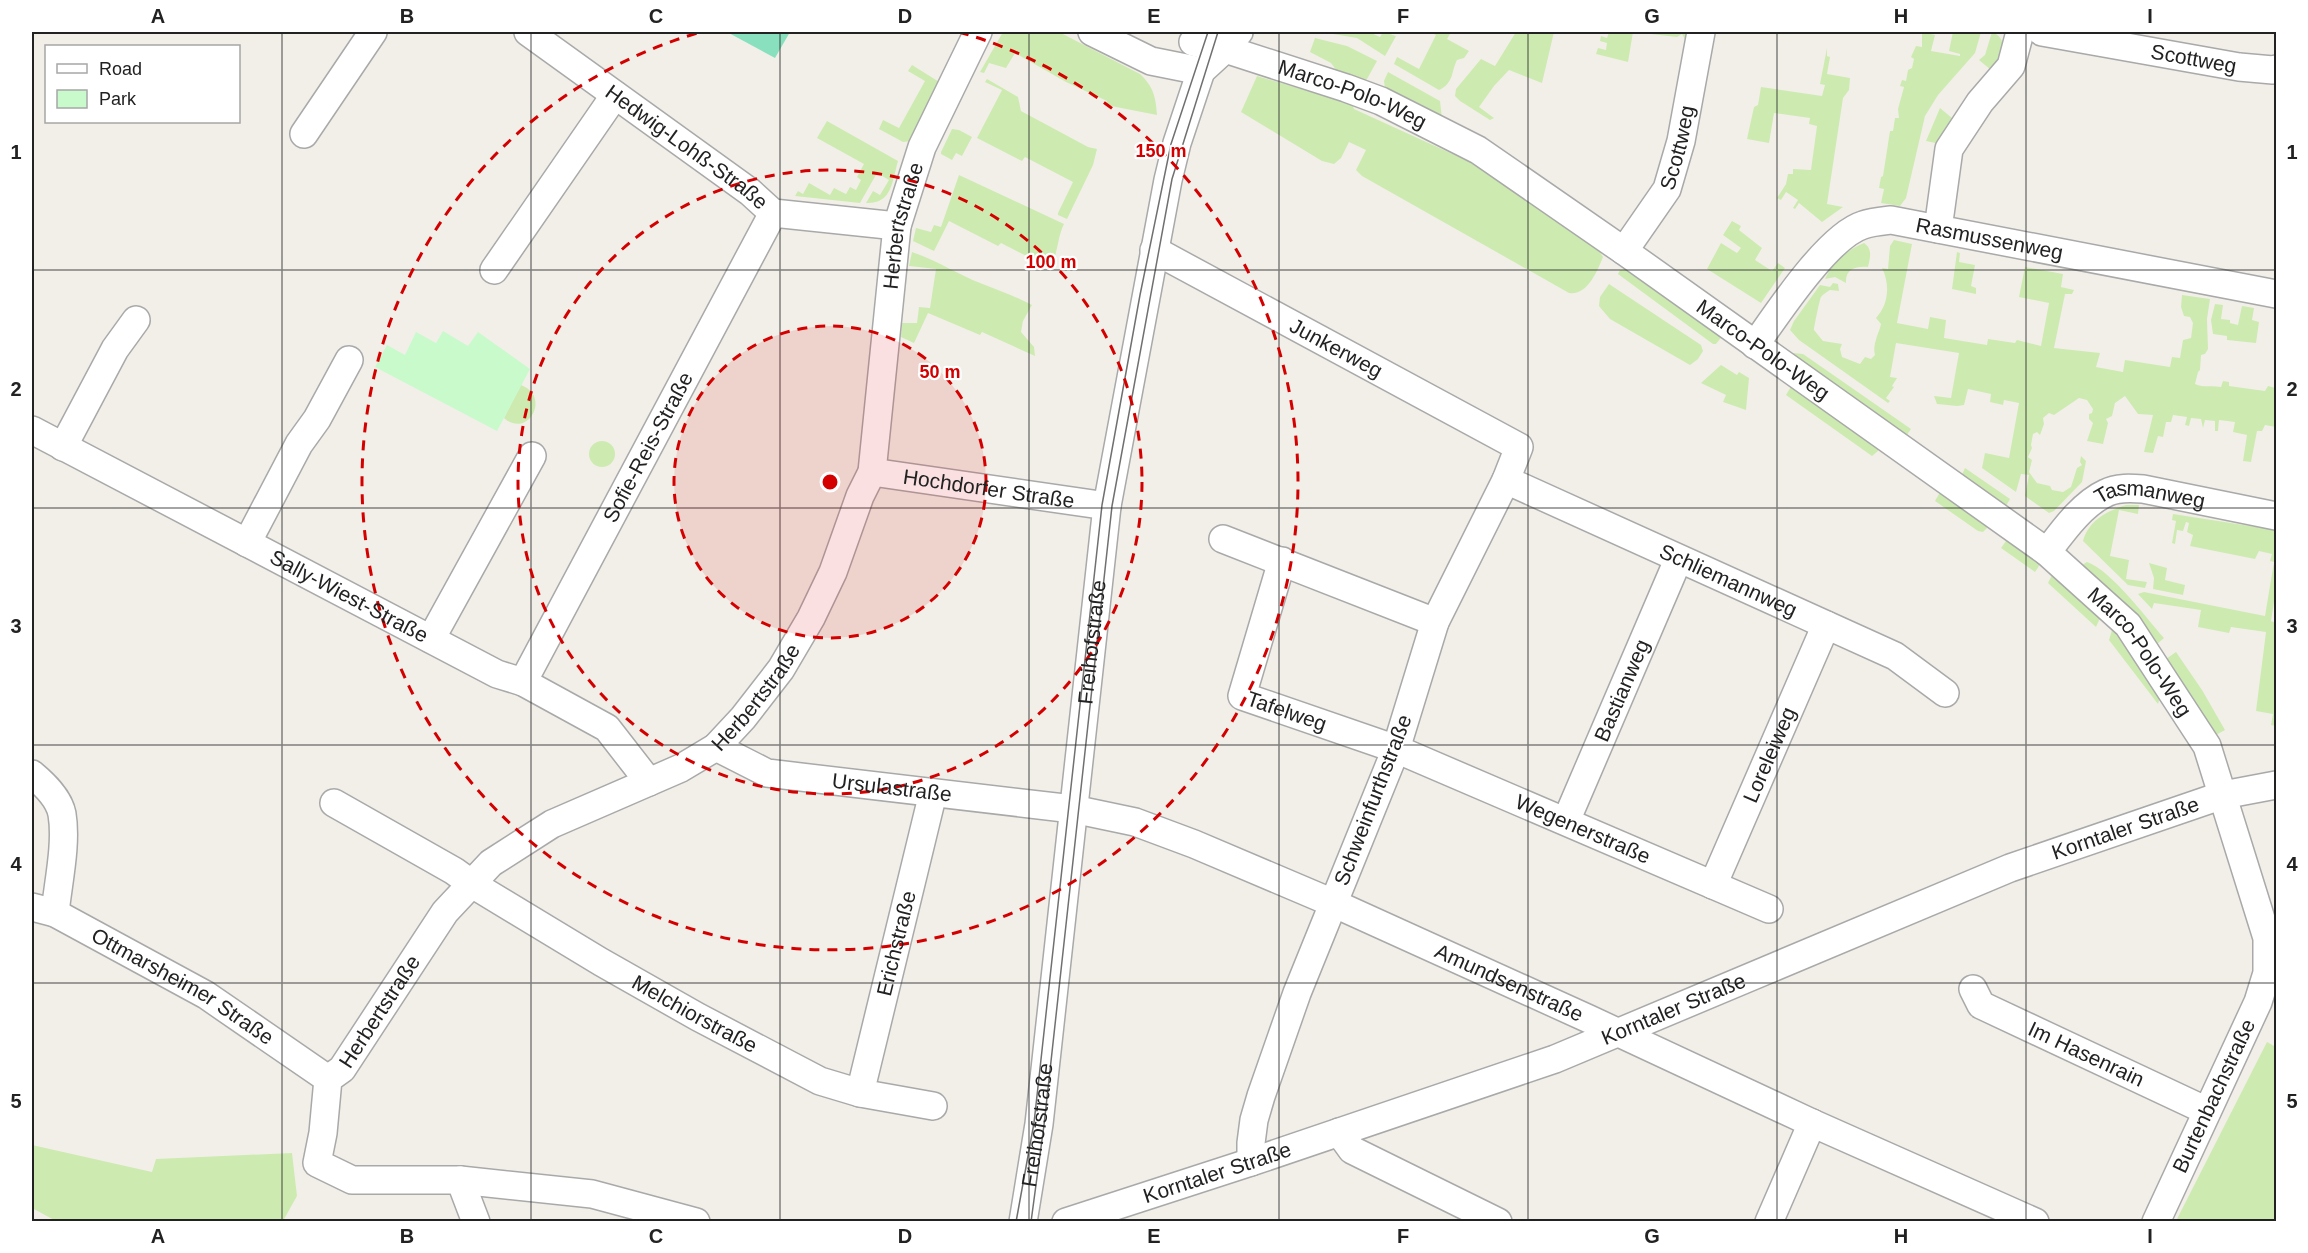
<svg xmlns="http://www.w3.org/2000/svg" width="2308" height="1253" font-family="Arial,sans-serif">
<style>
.grass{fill:#cdebb0}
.park{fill:#c8facc}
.pitch{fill:#88e0be}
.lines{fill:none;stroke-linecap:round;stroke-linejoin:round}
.minor-casing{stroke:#a9a9a9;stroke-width:30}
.minor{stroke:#fff;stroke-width:27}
.tram{stroke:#707070;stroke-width:1.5}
.grid{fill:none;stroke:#222;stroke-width:1.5;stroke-opacity:0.55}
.ring{fill:none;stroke:#d40000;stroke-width:3;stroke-dasharray:10 8}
.labels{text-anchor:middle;stroke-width:4.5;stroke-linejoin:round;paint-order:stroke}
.street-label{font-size:21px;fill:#222;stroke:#fff}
.centre{fill:#d40000;stroke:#fff;stroke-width:3}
.ring-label{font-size:18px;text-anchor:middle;font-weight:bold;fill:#d40000;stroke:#fff;stroke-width:4.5;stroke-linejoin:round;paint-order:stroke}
.neatline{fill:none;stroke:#222;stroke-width:2}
.grid-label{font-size:20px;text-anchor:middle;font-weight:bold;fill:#222}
</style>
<rect width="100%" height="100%" fill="#f2efe9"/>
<g class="grass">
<path d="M1003 32H1059L1140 74C1153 86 1156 97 1157 115L1106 105 1107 101 1066 82 1015 53 1006 68 989 63 984 73 980 72Z"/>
<path d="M1321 32H1369L1380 37 1383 32 1396 36 1385 56 1357 38Z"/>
<path d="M1430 32H1451L1447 39 1469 51 1464 58 1457 60C1451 72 1454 83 1439 90L1394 64 1397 57 1419 69 1436 35Z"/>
<path d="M1516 32H1554L1542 83 1509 70 1494 86 1479 107 1494 118 1490 120 1460 101 1455 96 1456 89 1481 59 1495 66Z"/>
<path d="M1609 32H1689L1682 66 1685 39 1682 34 1677 37 1633 32 1628 62 1596 54 1598 48 1606 50 1607 43 1600 41 1601 36 1607 38Z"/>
<path d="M1922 32 1935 35 1931 51 1960 56V54L1949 51 1953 32H1981L1975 53 1938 95 1925 116 1906 198 1900 206 1881 203 1884 189 1879 188 1881 177 1883 176 1890 131H1893L1895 118H1899L1898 109 1904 87 1900 86 1902 80 1906 81 1908 70 1912 68 1914 59 1911 57 1916 46 1922 47Z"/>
<path d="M1992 32C2011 40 2002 58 1991 70L1979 60 1985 55Z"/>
<path d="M1315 38 1347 46 1377 61 1367 79 1360 82 1340 75 1331 63 1310 52Z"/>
<path d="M1827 48V56L1830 57 1827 74 1850 78 1849 90 1843 98 1827 204 1843 207 1822 222 1799 203 1795 209 1793 208 1798 200 1786 192 1781 200 1777 198 1786 184 1788 174H1793V169L1811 170 1817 126 1809 124 1810 118 1774 113 1769 143 1747 139 1754 107 1758 105 1761 87 1822 96 1825 85 1820 84Z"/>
<path d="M912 65 944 85 912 141 903 142 879 129 883 120 899 128 925 81 908 71Z"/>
<path d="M1388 72 1440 101 1442 119 1385 89 1384 81Z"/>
<path d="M1257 76 1329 97 1333 95 1350 99 1354 109 1470 162 1598 249 1603 257C1597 272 1587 296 1569 293L1362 176 1356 170 1366 150 1349 142 1341 158 1334 164 1322 161 1241 112Z"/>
<path d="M987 79 1018 97 1021 111 1088 147 1097 149 1093 165 1067 219 1058 215V213L1073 182 1025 157 1022 161 977 138 1002 90 985 82Z"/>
<path d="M1940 108 1952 118 1945 128 1940 144 1926 141Z"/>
<path d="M827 121 898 161C892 182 892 204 866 203L873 191 880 195 889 180 877 173 860 203 795 196 798 191 803 194 809 183 830 195 834 188 846 194 850 187 856 190 861 180 857 177 864 164 817 138Z"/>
<path d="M952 129 959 130 972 137 962 156 956 153 952 160 941 154V152Z"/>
<path d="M959 175 1064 224C1057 238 1058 255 1050 268L1001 243 998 246 949 221 934 251 913 241 916 228 931 232 934 225 941 227Z"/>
<path d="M1732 221 1741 226 1739 230 1762 248 1755 260 1772 271 1778 263 1785 268 1761 303 1707 269 1721 243 1737 253 1741 248 1723 235Z"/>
<path d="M1894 240 1912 244 1897 323 1928 329 1930 317 1946 320 1944 338 1987 345 1988 339 2015 343 2017 340 2041 346 2049 303 2019 297 2025 267 2063 274 2061 287 2074 290 2072 294H2065L2054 348 2100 353 2096 367 2123 372 2125 360 2170 367 2172 357 2180 358 2183 340 2191 338 2193 323 2190 317 2184 316 2181 307 2182 295 2210 299 2207 319 2208 349 2205 354 2201 355 2200 370 2198 372 2195 384C2204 388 2212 385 2221 387L2223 381 2229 382V386L2265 391 2268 386 2276 388V427L2265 425 2262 431H2257L2251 462 2243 461 2247 435 2233 432 2235 422 2219 420 2218 431H2215V421L2205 420 2203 428 2201 419 2191 418 2189 426 2185 425 2187 417 2173 415 2171 422H2166L2163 437 2158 436 2153 453 2144 452 2153 415 2138 414 2125 396 2115 403 2112 416 2106 419 2108 423 2103 444 2087 441 2093 423 2089 419V414L2092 413 2093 409 2087 400 2079 398 2054 415 2049 413 2043 418 2044 424 2040 435 2037 432 2033 434 2031 445 2032 448 2028 457 2032 460 2029 472 2037 483 2050 486 2052 490 2063 492 2071 487 2077 468 2082 465 2080 462 2081 456 2086 461 2082 482 2054 511 2049 513 2025 496 2029 475 2021 474 2016 492 1982 468 1985 453 2009 458 2019 403 2004 400 2003 405 1990 402 1991 394 1968 389 1964 405 1957 406 1937 404 1934 396 1951 398 1959 353 1896 343 1890 377 1897 378 1892 386 1894 387 1886 398 1890 401 1888 403 1799 340 1790 330 1794 321 1820 285 1830 287 1833 283 1838 284 1839 291 1830 290C1827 292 1823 294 1821 297 1820 298 1814 327 1814 330L1823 341 1842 344 1840 349 1842 357 1860 364 1865 357 1871 359 1875 355C1872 345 1879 333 1881 324L1876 318C1889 304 1890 284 1882 268L1888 269 1890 246Z"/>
<path d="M1864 243C1873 249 1870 258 1868 267 1856 266 1845 269 1846 283L1835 277 1825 279C1834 260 1844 252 1864 243Z"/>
<path d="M912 252C936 260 957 274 980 283 998 290 1015 296 1032 305L1023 321 1021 332 1034 347 1035 356 982 332 980 335 928 313 914 343 901 337 902 323H917L919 307 930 308 936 269 909 266Z"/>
<path d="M1957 252 1960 253 1959 262 1975 265 1971 286 1976 288V294L1952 289Z"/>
<path d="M1629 269 1723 335 1716 344H1713L1618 274 1620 270Z"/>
<path d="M1609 284 1701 345 1703 351 1698 359 1690 365 1610 319 1599 306 1600 297Z"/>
<path d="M2215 304 2223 305 2221 319 2230 320V323L2238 325 2242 306 2254 308 2252 320 2259 322 2256 343 2227 340V336L2213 334 2211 320Z"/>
<path d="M1794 353 1803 354 1911 429 1904 439 1789 358Z"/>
<path d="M1721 365 1737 375 1739 372 1749 378 1746 410 1723 402 1726 395 1701 383Z"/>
<path d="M521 385C552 397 527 439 504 418Z"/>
<path d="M1792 385 1878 445V451L1872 456 1786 395Z"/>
<circle cx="602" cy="454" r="13"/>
<path d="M1965 468 2010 499 2006 506 2001 507 1960 479Z"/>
<path d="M1945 493 1985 522 1987 528 1983 532 1978 531 1935 501 1939 494Z"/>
<path d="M2126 505H2139L2138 514 2119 510 2110 556 2129 560 2126 579 2147 582 2145 588 2128 585 2083 541C2089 520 2107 511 2126 505Z"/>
<path d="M2173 514 2276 530V589L2271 621 2276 623V726L2271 725 2273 714 2256 711 2266 632 2231 627 2229 633 2198 627 2201 610 2154 603 2152 609 2138 594 2144 592 2265 616 2274 562 2270 561 2272 554 2259 551 2255 559 2190 546 2193 535 2187 532 2189 523 2186 522 2183 531 2177 530 2175 544 2172 543 2176 521 2172 520Z"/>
<path d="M2006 541 2014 542 2039 561V566L2035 572 2001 548Z"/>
<path d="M2087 562C2111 570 2146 618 2164 638L2156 645 2079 567Z"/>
<path d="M2149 563 2167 568 2165 580 2185 585 2183 595 2153 589 2154 578Z"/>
<path d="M2053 573 2101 616 2096 627 2048 583Z"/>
<path d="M2114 629 2162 691 2158 704 2109 640 2112 630Z"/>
<path d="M2176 652 2202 690 2225 730 2214 736 2192 696 2166 659Z"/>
<path d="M2267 1042 2276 1047V1221H2176Z"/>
<path d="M32 1145 152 1172 156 1159 292 1153 297 1196 283 1221H56L32 1208Z"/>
</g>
<path class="park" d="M443 331 468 346 478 332 530 369 497 431 375 367 387 345 405 355 416 332 436 343Z"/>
<path class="pitch" d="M727 32H790L775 58Z"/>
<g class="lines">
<defs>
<g id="minor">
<path id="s1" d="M528 32 750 192 773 213 897 226"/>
<path d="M1092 32 1151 61 1201 71"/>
<path id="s2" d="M2042 32 2239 67 2273 70 2276 69"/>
<path id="s3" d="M1193 42 1225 49 1346 88 1381 101 1478 150 1624 251 2047 552 2128 625 2207 746 2267 938V973L2258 1002 2156 1222"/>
<path d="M304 134 373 32"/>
<path d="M1938 229 1949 149 1980 102 2011 66 2020 32"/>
<path id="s4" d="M1154 250 1519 447 1506 480 1435 622 1396 749 1297 993 1261 1096 1254 1120 1251 1143V1162"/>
<path id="s5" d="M1624 251 1667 189 1681 141 1701 32"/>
<path d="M494 270 615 95"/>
<path id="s6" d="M1755 345C1777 314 1828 236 1863 225 1871 222 1882 221 1891 220L2276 294"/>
<path id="s7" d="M32 430 497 674 523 682 607 728 649 782"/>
<path d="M63 447 115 349 136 320"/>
<path id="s8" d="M872 472 1107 506"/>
<path id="s9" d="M1506 480 1895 656 1945 693"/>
<path d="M1223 539 1435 622"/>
<path d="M247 543 299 444 317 419 349 360"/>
<path id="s10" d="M2047 552C2063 531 2082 504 2106 493 2117 487 2131 488 2143 489L2276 516"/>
<path id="s11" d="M1282 561 1242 696 1396 749 1769 909"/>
<path d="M431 639 532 456"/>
<path id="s12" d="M523 682 773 213"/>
<path id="s13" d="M716 747 767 773 1073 809 1135 822 1194 844 1333 903 1589 1019 1812 1123 2035 1222"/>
<path d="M32 774C44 784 59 798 62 814 67 844 58 883 55 913"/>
<path id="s14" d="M334 803 454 871 472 884 601 962 698 1017 820 1081 860 1093 933 1106"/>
<path id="s15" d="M1566 821 1678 560"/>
<path id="s16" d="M1713 885 1826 625"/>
<path id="s17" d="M32 907 55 913 206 995 328 1079"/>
<path id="s18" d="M1973 989 1981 1005 2207 1111"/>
<path id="s19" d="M860 1093 933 793"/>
<path d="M1339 1132 1352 1150 1498 1222"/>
<path d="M460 1180 476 1222"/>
<path id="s20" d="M696 1222 592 1194 460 1180H352L317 1163 323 1133 328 1079 342 1069 445 912 491 863 552 824 681 768 716 747 743 718 781 669 811 618 833 572 860 496 872 472 897 226 922 147 978 32"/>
<path id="s21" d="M1023 1222 1039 1124 1107 506 1168 180 1177 143 1201 71 1225 49 1239 32"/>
<path id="s22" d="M1066 1222 1251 1162 1555 1059 2010 868 2223 795 2276 785"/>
<path d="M1769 1222 1812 1123"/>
</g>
</defs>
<use href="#minor" class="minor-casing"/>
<use href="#minor" class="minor"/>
<g class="tram">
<path d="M1016 1222 1034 1123 1102 505 1140 295 1171 144 1208 32"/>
<path d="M1031 1222 1044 1125 1112 506 1172 179 1218 32"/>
</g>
</g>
<path class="grid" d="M282 32V1222M531 32V1222M780 32V1222M1029 32V1222M1279 32V1222M1528 32V1222M1777 32V1222M2026 32V1222M32 270H2276M32 508H2276M32 745H2276M32 983H2276"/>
<circle cx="830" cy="482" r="156" fill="#d40000" fill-opacity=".12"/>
<g class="ring">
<circle cx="830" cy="482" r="156"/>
<circle cx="830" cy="482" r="312"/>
<path d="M959 32A468 468 0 1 1 701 32"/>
</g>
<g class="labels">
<g class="street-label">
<text dy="7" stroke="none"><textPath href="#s2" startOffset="154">Scottweg</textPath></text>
<text dy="7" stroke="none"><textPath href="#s3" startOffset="168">Marco-Polo-Weg</textPath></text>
<text dy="7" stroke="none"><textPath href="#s5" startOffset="118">Scottweg</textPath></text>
<text dy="7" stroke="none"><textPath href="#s1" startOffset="196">Hedwig-Lohß-Straße</textPath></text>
<text dy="7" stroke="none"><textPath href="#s20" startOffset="1566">Herbertstraße</textPath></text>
<text dy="7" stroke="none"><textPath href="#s6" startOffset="292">Rasmussenweg</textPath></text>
<text dy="7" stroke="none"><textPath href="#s4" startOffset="207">Junkerweg</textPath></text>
<text dy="7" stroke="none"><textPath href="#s3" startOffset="654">Marco-Polo-Weg</textPath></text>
<text dy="7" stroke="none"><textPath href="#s12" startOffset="266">Sofie-Reis-Straße</textPath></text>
<text dy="7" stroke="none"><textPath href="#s8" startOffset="118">Hochdorfer Straße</textPath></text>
<text dy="7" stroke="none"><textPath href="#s10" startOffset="129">Tasmanweg</textPath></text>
<text dy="7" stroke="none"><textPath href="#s9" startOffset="244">Schliemannweg</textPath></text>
<text dy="7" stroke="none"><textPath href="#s7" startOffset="358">Sally-Wiest-Straße</textPath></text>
<text dy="7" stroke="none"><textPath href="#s21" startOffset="584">Freihofstraße</textPath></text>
<text dy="7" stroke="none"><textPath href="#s3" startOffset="1140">Marco-Polo-Weg</textPath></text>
<text dy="7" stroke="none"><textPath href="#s15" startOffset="142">Bastianweg</textPath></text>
<text dy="7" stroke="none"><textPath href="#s20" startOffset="1062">Herbertstraße</textPath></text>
<text dy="7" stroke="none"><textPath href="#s11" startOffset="188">Tafelweg</textPath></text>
<text dy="7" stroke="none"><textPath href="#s16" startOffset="142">Loreleiweg</textPath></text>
<text dy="7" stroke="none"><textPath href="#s13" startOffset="183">Ursulastraße</textPath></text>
<text transform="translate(1373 800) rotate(-69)" y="7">Schweinfurthstraße</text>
<text dy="7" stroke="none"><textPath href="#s11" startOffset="507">Wegenerstraße</textPath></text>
<text dy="7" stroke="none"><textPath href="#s22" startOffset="1131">Korntaler Straße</textPath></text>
<text dy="7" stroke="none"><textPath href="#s19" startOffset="154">Erichstraße</textPath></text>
<text dy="7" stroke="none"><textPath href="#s13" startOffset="836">Amundsenstraße</textPath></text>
<text dy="7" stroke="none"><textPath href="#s17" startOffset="171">Ottmarsheimer Straße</textPath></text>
<text dy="7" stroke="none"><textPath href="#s22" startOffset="644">Korntaler Straße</textPath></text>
<text dy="7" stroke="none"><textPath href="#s20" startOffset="558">Herbertstraße</textPath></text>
<text dy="7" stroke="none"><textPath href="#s14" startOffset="418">Melchiorstraße</textPath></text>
<text dy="7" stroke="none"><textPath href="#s18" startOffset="134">Im Hasenrain</textPath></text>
<text transform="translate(2214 1096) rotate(-65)" y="7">Burtenbachstraße</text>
<text dy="7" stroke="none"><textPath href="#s21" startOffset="98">Freihofstraße</textPath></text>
<text dy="7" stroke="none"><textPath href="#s22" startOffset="159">Korntaler Straße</textPath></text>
</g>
</g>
<circle cx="830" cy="482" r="9" class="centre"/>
<g class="ring-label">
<text x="1161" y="157">150 m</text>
<text x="1051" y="268">100 m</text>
<text x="940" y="378">50 m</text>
</g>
<rect width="2308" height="1253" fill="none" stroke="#ffffff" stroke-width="66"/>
<rect x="45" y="45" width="195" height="78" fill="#ffffff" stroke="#a7a7a7" stroke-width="1.5"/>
<rect x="57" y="64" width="30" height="9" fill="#ffffff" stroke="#a7a7a7" stroke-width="1.5"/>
<text x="99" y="75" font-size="18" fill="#222222">Road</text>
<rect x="57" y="90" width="30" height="18" fill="#c8facc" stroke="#a7a7a7" stroke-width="1.5"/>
<text x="99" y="105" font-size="18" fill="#222222">Park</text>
<rect x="33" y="33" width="2242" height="1187" class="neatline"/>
<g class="grid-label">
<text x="158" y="23">A</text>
<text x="407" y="23">B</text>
<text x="656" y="23">C</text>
<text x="905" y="23">D</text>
<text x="1154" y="23">E</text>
<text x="1403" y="23">F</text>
<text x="1652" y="23">G</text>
<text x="1901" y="23">H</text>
<text x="2150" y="23">I</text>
<text x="16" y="159">1</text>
<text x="2292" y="159">1</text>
<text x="16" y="396">2</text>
<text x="2292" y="396">2</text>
<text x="16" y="633">3</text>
<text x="2292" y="633">3</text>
<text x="16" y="871">4</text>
<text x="2292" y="871">4</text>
<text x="16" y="1108">5</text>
<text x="2292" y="1108">5</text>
<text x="158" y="1243">A</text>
<text x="407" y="1243">B</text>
<text x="656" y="1243">C</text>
<text x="905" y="1243">D</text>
<text x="1154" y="1243">E</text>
<text x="1403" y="1243">F</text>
<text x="1652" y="1243">G</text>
<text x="1901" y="1243">H</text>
<text x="2150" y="1243">I</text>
</g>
</svg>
